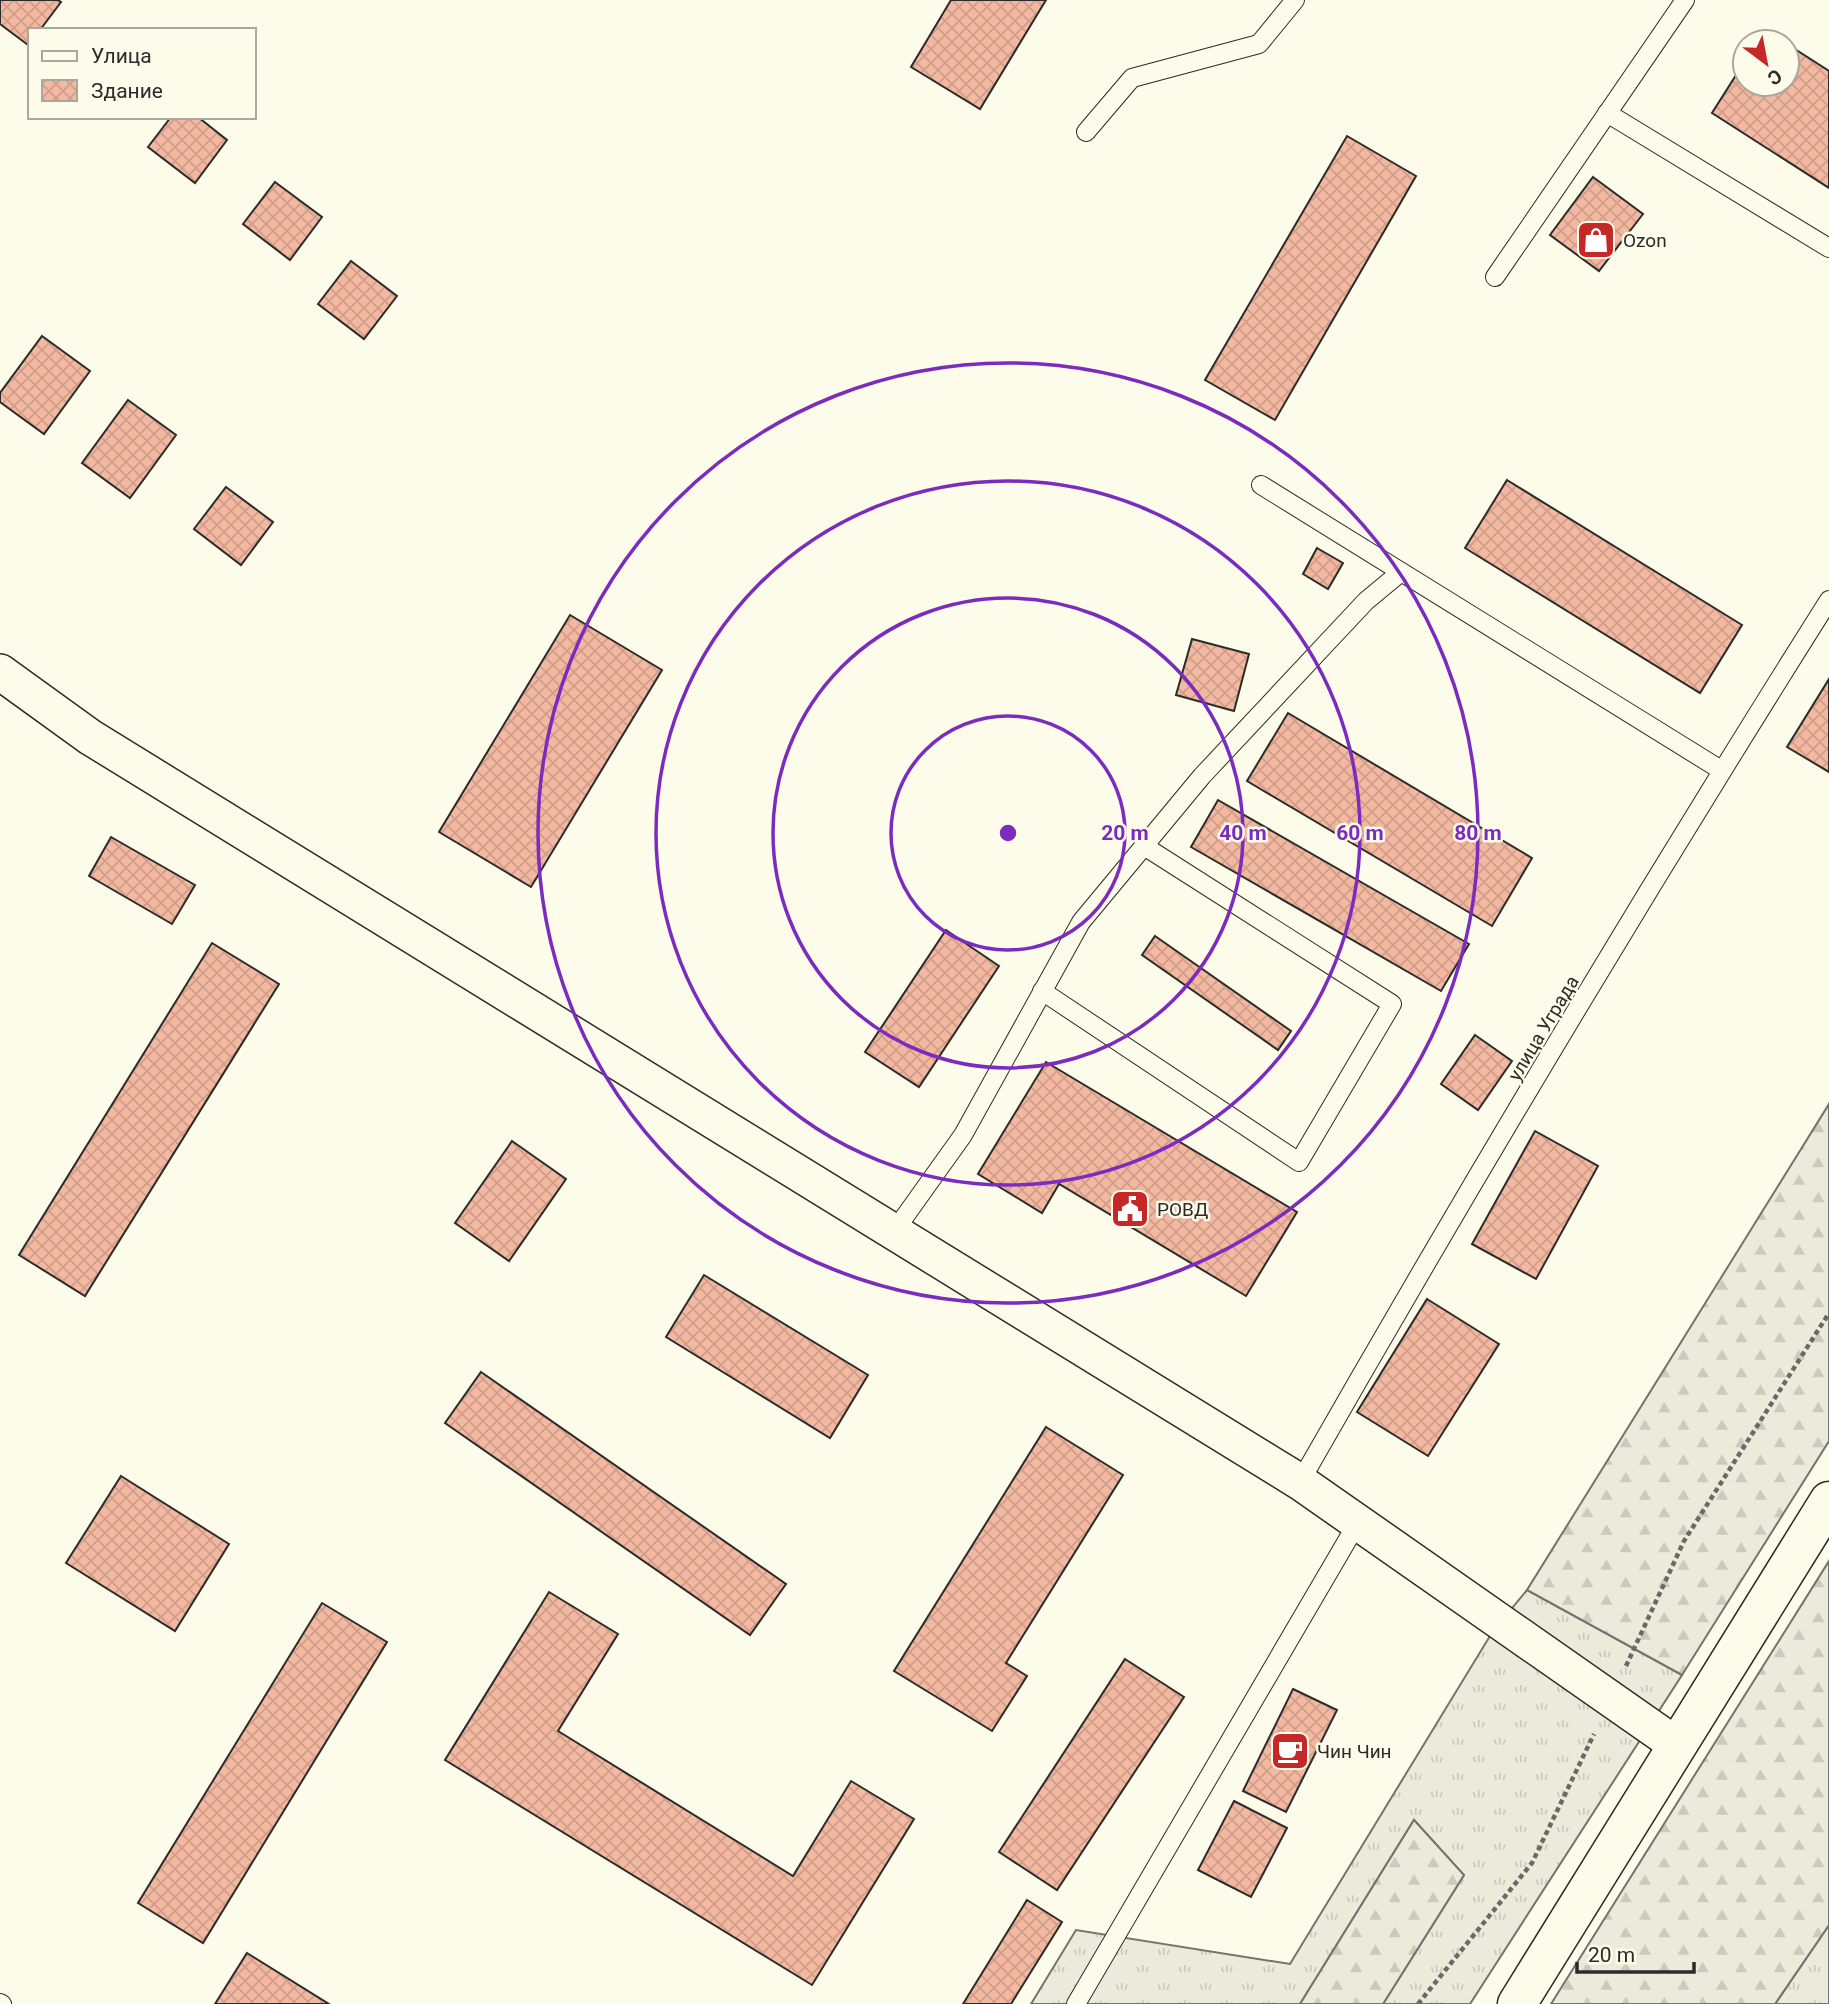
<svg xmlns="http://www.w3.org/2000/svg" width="1829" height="2004" font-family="Roboto,sans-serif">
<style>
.grass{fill:url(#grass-tufts);stroke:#74746e;stroke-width:2}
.forest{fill:url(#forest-firs);stroke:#74746e;stroke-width:2}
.building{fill:url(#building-cross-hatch);stroke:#2b2b2b;stroke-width:2}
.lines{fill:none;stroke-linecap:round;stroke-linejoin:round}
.service-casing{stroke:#2b2b2b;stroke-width:20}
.minor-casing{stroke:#2b2b2b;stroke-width:38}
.trunk-casing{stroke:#2b2b2b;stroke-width:41}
.path{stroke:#6a6964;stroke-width:4.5;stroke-dasharray:5 3.5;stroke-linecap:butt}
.service{stroke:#fdfbea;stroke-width:18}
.minor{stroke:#fdfbea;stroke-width:35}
.trunk{stroke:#fdfbea;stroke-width:38}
.ring{fill:none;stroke:#7b2cbf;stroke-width:3.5}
.labels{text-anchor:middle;stroke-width:5;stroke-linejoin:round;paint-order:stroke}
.poi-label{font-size:19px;fill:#2b2b2b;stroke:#fdfbea;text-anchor:start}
.street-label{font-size:19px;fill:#2b2b2b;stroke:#fdfbea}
.centre{fill:#7b2cbf;stroke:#fdfbea;stroke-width:3.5}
.ring-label{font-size:21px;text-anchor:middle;font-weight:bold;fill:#7b2cbf;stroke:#fdfbea;stroke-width:5;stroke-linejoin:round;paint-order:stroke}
</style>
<defs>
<pattern id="grass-tufts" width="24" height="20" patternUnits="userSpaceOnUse" patternTransform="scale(1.75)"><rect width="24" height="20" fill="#ecebdb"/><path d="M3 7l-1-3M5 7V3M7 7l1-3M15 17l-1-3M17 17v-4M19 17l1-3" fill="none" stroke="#cbcabc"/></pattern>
<pattern id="forest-firs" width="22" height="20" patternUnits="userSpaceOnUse" patternTransform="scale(1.75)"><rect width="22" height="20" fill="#ecebdb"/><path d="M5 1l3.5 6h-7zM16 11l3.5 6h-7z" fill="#cbcabc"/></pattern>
<pattern id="building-cross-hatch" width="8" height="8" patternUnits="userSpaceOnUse" patternTransform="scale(1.75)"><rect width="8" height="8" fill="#f2b8a0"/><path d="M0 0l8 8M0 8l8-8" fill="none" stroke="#d09e8a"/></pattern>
</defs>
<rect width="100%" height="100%" fill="#fdfbea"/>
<g class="grass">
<path d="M1527 1590 1682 1675 1470 2004H1383L1464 1875 1414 1820 1300 2004H1031L1076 1930 1290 1964 1493 1631Z"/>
<path d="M1829 1925V2004H1775Z"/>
</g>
<g class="forest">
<path d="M1829 1104V1441L1682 1675 1527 1590Z"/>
<path d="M1829 1561V1925L1775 2004H1551Z"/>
<path d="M1414 1820 1464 1875 1383 2004H1300Z"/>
</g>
<g class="building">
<path d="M0 0H58L61 2 40 30H30L28 45 0 24Z"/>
<path d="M951 0H1046L980 109 911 67Z"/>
<path d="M1765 30 1784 42H1757Z"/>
<path d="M1787 44 1829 71V188L1712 113 1745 61V84H1787Z"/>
<path d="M171 117H198L227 140 195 183 148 147Z"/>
<path d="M1347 136 1416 176 1275 420 1205 380Z"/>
<path d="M1593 177 1643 214 1599 271 1550 235Z"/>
<path d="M275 182 322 217 290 260 243 224Z"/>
<path d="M351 261 397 296 364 339 318 304Z"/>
<path d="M42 336 90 371 44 434 0 402V393Z"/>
<path d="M128 400 176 435 130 498 82 463Z"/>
<path d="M1507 480 1742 625 1700 693 1465 548Z"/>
<path d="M226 487 273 522 241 565 194 529Z"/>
<path d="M1317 548 1343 563 1328 589 1303 574Z"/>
<path d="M570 615 662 670 531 887 439 832Z"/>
<path d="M1192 639 1249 654 1234 711 1176 695Z"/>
<path d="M1829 679V772L1787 747Z"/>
<path d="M1288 713 1532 858 1492 926 1247 781Z"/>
<path d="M1218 800 1469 944 1441 991 1191 847Z"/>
<path d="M111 837 195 885 172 924 89 876Z"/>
<path d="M946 930 999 966 919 1087 865 1052Z"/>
<path d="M1155 936 1291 1031 1278 1050 1142 955Z"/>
<path d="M212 943 279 984 85 1296 19 1255Z"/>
<path d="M1475 1035 1512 1061 1478 1110 1441 1084Z"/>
<path d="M1046 1062 1297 1212 1246 1296 1059 1184 1042 1213 978 1174Z"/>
<path d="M1535 1131 1598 1166 1536 1279 1472 1244Z"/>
<path d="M512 1141 566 1179 509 1261 455 1223Z"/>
<path d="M704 1275 868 1375 830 1438 666 1337Z"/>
<path d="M1427 1299 1499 1344 1428 1456 1357 1412Z"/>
<path d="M481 1372 786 1584 750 1635 445 1423Z"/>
<path d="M1046 1427 1123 1475 1006 1663 1027 1676 992 1731 894 1671Z"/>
<path d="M121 1476 229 1544 175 1631 66 1563Z"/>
<path d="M549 1592 618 1634 558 1731 793 1876 851 1781 914 1819 812 1985 445 1760Z"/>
<path d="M322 1603 387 1642 203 1943 138 1903Z"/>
<path d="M1125 1659 1184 1697 1057 1890 999 1852Z"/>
<path d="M1293 1689 1337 1710 1286 1812 1243 1791Z"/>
<path d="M1234 1801 1287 1828 1251 1897 1198 1870Z"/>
<path d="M1027 1900 1062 1922 1011 2004H963Z"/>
<path d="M247 1953 329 2004H215Z"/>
</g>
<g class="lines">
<defs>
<g id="service">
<path d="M1607 113 1829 248"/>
<path d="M1086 132 1132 78 1259 44 1295 0"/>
<path d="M1495 277 1685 0"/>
<path d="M1261 485 1721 770"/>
<path d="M1042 991 1299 1162 1392 1004 1144 846"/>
<path d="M893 1233 963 1135 1081 922 1202 776 1366 601 1401 572"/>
<path d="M1300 1482C1470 1184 1646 890 1829 600"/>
<path d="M0 2003 2 2004"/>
<path d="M1076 2004 1358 1522"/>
</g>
<path id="minor" d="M0 672 90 737 1300 1482 1678 1746"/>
<path id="trunk" d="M1517 2004 1829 1501"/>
</defs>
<use href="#service" class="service-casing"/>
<use href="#minor" class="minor-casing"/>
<use href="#trunk" class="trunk-casing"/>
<g class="path">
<path d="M1626 1666 1684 1541 1829 1313"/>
<path d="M1418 2004 1532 1863 1594 1734"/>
</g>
<use href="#service" class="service"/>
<use href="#minor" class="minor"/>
<use href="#trunk" class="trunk"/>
</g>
<g class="ring">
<circle cx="1008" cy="833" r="117"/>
<circle cx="1008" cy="833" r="235"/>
<circle cx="1008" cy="833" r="352"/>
<circle cx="1008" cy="833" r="470"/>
</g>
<defs>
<symbol id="shop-square" viewBox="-11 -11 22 22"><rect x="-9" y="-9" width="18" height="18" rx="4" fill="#c62828" stroke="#fdfbea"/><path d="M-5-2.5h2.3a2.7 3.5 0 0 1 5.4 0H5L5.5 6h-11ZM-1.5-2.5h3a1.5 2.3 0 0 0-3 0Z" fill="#fff"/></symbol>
<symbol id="civic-square" viewBox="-11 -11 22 22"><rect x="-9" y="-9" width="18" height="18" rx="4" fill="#c62828" stroke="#fdfbea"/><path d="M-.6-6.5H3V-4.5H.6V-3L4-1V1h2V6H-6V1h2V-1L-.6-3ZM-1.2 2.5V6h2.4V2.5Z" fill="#fff"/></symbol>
<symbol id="cafe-square" viewBox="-11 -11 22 22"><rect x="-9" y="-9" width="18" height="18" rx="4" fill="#c62828" stroke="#fdfbea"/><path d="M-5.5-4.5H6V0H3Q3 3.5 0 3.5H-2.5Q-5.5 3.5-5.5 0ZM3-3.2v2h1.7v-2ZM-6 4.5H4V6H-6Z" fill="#fff"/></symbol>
</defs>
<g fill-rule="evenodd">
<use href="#shop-square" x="1574" y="218" width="44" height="44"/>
<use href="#civic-square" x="1108" y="1187" width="44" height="44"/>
<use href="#cafe-square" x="1268" y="1729" width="44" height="44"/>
</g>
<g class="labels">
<g class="poi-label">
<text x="1623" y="247">Ozon</text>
<text x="1157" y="1216">РОВД</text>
<text x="1317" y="1758">Чин Чин</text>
</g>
<g class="street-label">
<text transform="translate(1543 1028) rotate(-59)" y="7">улица Уграда</text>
</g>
</g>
<circle cx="1008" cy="833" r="10" class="centre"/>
<g class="ring-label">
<text x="1125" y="840">20 m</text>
<text x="1243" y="840">40 m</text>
<text x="1360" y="840">60 m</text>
<text x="1478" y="840">80 m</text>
</g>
<rect x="28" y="28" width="228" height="91" fill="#fdfbea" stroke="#a9a89e" stroke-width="2"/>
<rect x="42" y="51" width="35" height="10" fill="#fdfbea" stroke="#a9a89e" stroke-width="2"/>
<text x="91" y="63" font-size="21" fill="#2b2b2b">Улица</text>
<rect x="42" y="80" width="35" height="21" fill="url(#building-cross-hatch)" stroke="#a9a89e" stroke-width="2"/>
<text x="91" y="98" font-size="21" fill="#2b2b2b">Здание</text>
<g transform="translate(1766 63) rotate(148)"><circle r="33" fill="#fdfbea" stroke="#a9a89e" stroke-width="2"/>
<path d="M0-5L12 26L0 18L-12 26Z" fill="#c62828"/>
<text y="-10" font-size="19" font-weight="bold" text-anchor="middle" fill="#2b2b2b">С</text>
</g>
<path d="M1577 1962v10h117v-10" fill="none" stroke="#2b2b2b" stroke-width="3.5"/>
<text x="1588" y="1962" font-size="21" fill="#2b2b2b" stroke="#fdfbea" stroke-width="5" paint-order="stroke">20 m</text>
</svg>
